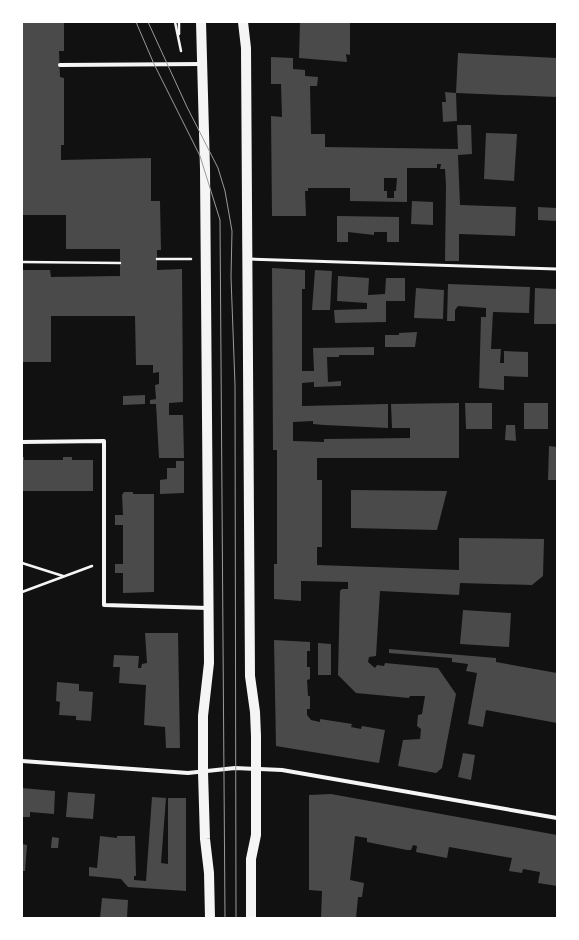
<svg xmlns="http://www.w3.org/2000/svg" width="579" height="940" font-family="'Source Sans 3',sans-serif">
<style>
.building{fill:#4a4a4a;fill-rule:evenodd}
.lines{fill:none;stroke-linecap:round;stroke-linejoin:round}
.path{stroke:#f5f5f5;stroke-width:2.5}
.service{stroke:#f5f5f5;stroke-width:3}
.minor{stroke:#f5f5f5;stroke-width:4}
.primary{stroke:#f5f5f5;stroke-width:10}
.tram{stroke:#9a9a9a;stroke-width:1}
</style>
<rect width="100%" height="100%" fill="#111"/>
<g class="building">
<path d="M22 22H64V51H59L60 77 64 78V145H61V160L151 158V201H160L161 250H157V270L182 269 183 402 169 403V415H183L184 458H159L156 404H150V400L156 399 155 385 159 384V372L153 373V365H136L135 316H51V362H22V270H50L51 277 120 276V249H66V215H22Z"/>
<path d="M300 22H350V55L346 54 347 62 299 58Z"/>
<path d="M458 53 557 58V97L456 93 457 121 443 122 442 102H446L445 92 456 93Z"/>
<path d="M271 57 293 58V69L305 70V76L318 77 317 86H310L311 134H325V147L458 149 457 125H471L472 154 458 155 460 205 516 207 515 236 459 234V261H445L446 186 445 169H440L441 164H437V168H407V202L350 201V188H308V191H305L306 216H272L271 116 282 117 281 84H271ZM384 178H397L396 191H394V198H387V191H384Z"/>
<path d="M486 133 517 134 514 181 484 179Z"/>
<path d="M412 201 433 202V225L411 224Z"/>
<path d="M538 207 557 208V221L538 220Z"/>
<path d="M337 216 399 217V242H387V232H374V235L348 232V242H337Z"/>
<path d="M272 268 305 270V289H302V371H314L313 348 374 347V355H339V357H327L328 382 341 381V386L314 387V382L302 383V406L388 404V428L324 425 313 424V421L293 422V441L324 442V439L410 438V428H392L391 404 459 403V458H317V480H322V547H317V565L459 570V538L544 539 543 576 532 585 460 583 459 595 380 591 376 656 369 657 368 662 375 668 377 665 384 666 385 663 438 668 456 694 442 768 436 773 398 766 403 740 420 739 421 729 417 726 418 715 422 714 425 696H410L409 698 356 693 338 675 340 591 342 589H348V582L301 581V601L274 599V564H277V450H273Z"/>
<path d="M315 270 332 271 330 310H312Z"/>
<path d="M338 276 369 278 368 295 385 294 386 278H405V301H386V322L335 323 334 310 367 309V303L337 301Z"/>
<path d="M448 284 530 287 529 313 493 312 491 349H501L500 363H504V351L528 352V377L504 376V390L479 388 481 317H486V308L458 306 455 310V321H447Z"/>
<path d="M416 288 444 290 443 319 414 318Z"/>
<path d="M535 288 557 289V324H534Z"/>
<path d="M417 332 415 347H385V335H399V333Z"/>
<path d="M145 395V404L123 405V396Z"/>
<path d="M465 403H492V429H466Z"/>
<rect x="524" y="403" width="24" height="26"/>
<path d="M506 425H515L516 441 505 440Z"/>
<path d="M549 446 557 447V480H548Z"/>
<path d="M22 457H24V460H63V457H72V460H93V491H22Z"/>
<path d="M176 461H184V493L160 494V480L167 479V468H176Z"/>
<path d="M351 490 447 491 437 530 351 528Z"/>
<path d="M124 492H133V494H154V592L123 593V573H115V564H123V525H115V515H123L122 495Z"/>
<path d="M463 610 511 613 509 647 460 644Z"/>
<path d="M145 633H178L180 748H166L165 727 144 725 146 685 119 683 120 667H113L114 655 139 656 138 668H141L142 664 147 663Z"/>
<path d="M274 640 310 642V651H307V667H310V679L307 680 308 696H310V709H307V715L311 720 320 722V719L352 724 351 727 361 729 362 726 385 730 379 763 276 746Z"/>
<path d="M318 643 331 644V675H318Z"/>
<path d="M389 649 496 658V662L557 673V723L486 710 483 727 468 724 477 673 466 671 468 664 452 662V658L389 653Z"/>
<path d="M57 682 79 684V691L93 692 91 721 76 720V716L59 715 60 702 56 701Z"/>
<path d="M463 753 475 755 471 780 458 777Z"/>
<path d="M22 788 55 791 54 814 30 812V817H22Z"/>
<path d="M68 792 95 794 93 819 66 817Z"/>
<path d="M331 794 557 835V886L538 883 540 872 523 869 522 873 509 871 512 858 449 847 447 858 416 852 417 846 413 845 411 850H407L367 842V838L355 836 350 880 364 883 362 897H358L356 918H321L322 891 309 890V795Z"/>
<path d="M152 797 166 798 161 863 168 864V798H186V891L128 887 121 879 89 876V867L97 868 100 836 117 838V836H135L136 876H134V880L146 881Z"/>
<path d="M52 837 59 838 58 848H51Z"/>
<path d="M22 844 27 845 25 871H22Z"/>
<path d="M102 898 128 900 127 918H100Z"/>
</g>
<g class="lines">
<g class="path">
<path d="M175 22 181 51"/>
<path d="M179 22V34"/>
<path d="M157 259H191"/>
<path d="M22 262 120 263"/>
<path d="M22 563 63 576"/>
<path d="M22 592 92 566"/>
</g>
<path class="service" d="M249 259 557 269"/>
<g class="minor">
<path d="M60 65 201 64"/>
<path d="M22 442 104 441V605L208 608"/>
<path d="M22 761 188 773 235 768 282 770 557 818"/>
</g>
<g class="primary">
<path d="M201 22 205 169 209 663 203 716V772L205 839 209 873 210 918"/>
<path d="M243 22 246 48 250 676 255 712 256 736V835L251 859V918"/>
</g>
<g class="tram">
<path d="M136 22 154 64 200 156 220 220 225 918"/>
<path d="M148 22 187 107 218 168 225 191 232 231 231 277 235 385 236 918"/>
</g>
</g>
<rect width="579" height="940" fill="none" stroke="#ffffff" stroke-width="46"/>
</svg>
